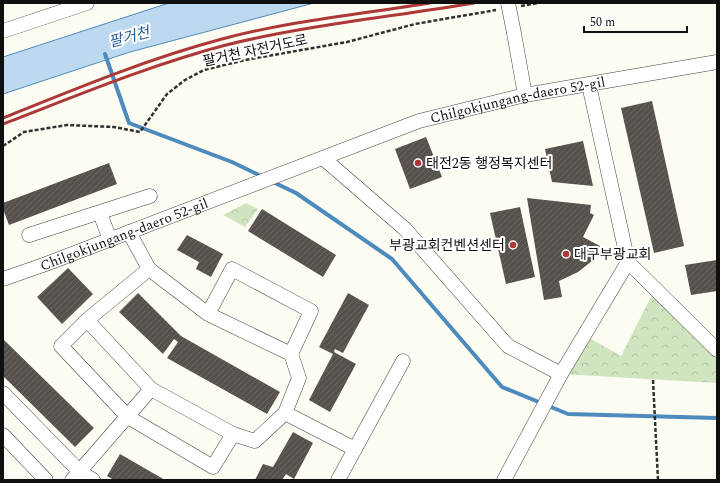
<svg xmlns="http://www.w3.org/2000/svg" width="720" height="483" font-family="Spectral,'Noto Sans KR',serif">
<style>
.park{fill:url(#park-crowns)}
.water{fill:#bcd9ef;stroke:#4d8abd}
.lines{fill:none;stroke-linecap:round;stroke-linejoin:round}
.stream{stroke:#4d8abd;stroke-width:4}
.building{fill:url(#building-hatch)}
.street-casing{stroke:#424242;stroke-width:15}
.path{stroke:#313131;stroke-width:2.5;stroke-dasharray:4 2;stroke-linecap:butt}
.street{stroke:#fff;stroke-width:14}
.rail{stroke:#ad3838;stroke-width:3}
.street-bridge-casing{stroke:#424242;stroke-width:15;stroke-linecap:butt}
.street-bridge{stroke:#fff;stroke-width:14}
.poi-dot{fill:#ad3838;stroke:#fff;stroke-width:1.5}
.labels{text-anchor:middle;stroke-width:4;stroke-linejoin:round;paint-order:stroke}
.street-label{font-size:14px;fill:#0f0f0f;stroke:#fff}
.poi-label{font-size:14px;fill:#0f0f0f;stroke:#fff;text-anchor:start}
.water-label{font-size:15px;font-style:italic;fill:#275d91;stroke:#fff}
</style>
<defs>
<pattern id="park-crowns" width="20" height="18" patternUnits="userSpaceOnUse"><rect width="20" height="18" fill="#d0e4bf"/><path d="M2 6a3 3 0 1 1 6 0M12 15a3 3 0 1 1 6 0" fill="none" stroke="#b1c2a3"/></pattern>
<pattern id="building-hatch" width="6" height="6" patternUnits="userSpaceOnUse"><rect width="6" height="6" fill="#56514c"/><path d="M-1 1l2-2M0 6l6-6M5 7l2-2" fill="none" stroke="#696561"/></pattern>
</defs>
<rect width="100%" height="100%" fill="#fdfcf2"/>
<g class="park">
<path d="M246 203 258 209 245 227 223 215Z"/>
<path d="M655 289 717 350V383L561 374 584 335 621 356Z"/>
</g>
<path class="water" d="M169 3H314L130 52 3 94V57Z"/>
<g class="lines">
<g class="stream">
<path d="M105 54 129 123 232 162 263 177"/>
<path d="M273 182 296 193 392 259 502 387 568 414 717 418"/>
</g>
</g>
<g class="building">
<path d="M652 101 684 246 654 253 621 108Z"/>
<path d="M426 137 442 177 410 189 395 149Z"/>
<path d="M583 141 593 186 552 182 545 149Z"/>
<path d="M109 163 117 184 9 225 3 209V203Z"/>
<path d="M527 198 591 205 590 213 594 215 583 237 600 246 592 261 578 272 559 281 562 297 544 300Z"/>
<path d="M520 207 535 277 506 284 490 213Z"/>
<path d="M262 209 336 255 323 277 248 231Z"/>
<path d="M187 235 223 254 211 277 196 269 199 262 177 250Z"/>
<path d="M717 260V291L691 295 685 265Z"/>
<path d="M68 268 93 294 62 324 37 297Z"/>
<path d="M138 293 181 336 280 392 267 414 167 358 178 342 174 339 163 354 119 312Z"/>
<path d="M348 293 369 305 343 353 335 349 334 352 356 364 330 412 309 400 333 354 319 347Z"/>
<path d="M3 339 94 428 75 447 3 376Z"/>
<path d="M293 432 313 443 294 479 286 474 282 480H255L263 464 273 467Z"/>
<path d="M120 454 165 480H114L107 476Z"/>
</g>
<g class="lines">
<defs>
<g id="street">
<path d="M3 31 87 3"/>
<path d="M514 33 525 95"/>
<path d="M323 158 405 229 508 346 561 374"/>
<path d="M100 213 110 240"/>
<path d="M29 235 150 196"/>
<path d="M628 262 717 350"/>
<path d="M149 269 208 314 291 354 311 311 232 269 208 314"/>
<path id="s1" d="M3 279 46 264 419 121 525 95 717 62"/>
<path d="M87 320 151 389 233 434 213 467 128 417 61 346 87 320 149 269 129 232"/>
<path d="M3 393 80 472 93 480"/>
<path d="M285 413 355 449"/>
<path d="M233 434 255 441 285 413 299 378 291 354"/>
<path d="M3 435 46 480"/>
<path d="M72 480 151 389"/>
<path d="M338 480 403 361"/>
<path d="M504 480 561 374 628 262 589 85"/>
</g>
</defs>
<use href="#street" class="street-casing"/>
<g class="path">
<path d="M521 6 538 3"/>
<path d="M3 146 24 132 67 125 114 127 140 132 167 94 185 80 204 70 245 60 347 42 415 24 496 10"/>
<path d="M653 380 658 480"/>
</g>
<use href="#street" class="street"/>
<g class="rail">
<path d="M3 118C75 89 147 59 222 39 289 21 361 14 430 3"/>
<path d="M3 124C76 96 150 65 226 45 307 25 391 17 474 3"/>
</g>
<defs>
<path id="street-bridge" d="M508 3 514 33"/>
</defs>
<use href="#street-bridge" class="street-bridge-casing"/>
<use href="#street-bridge" class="street-bridge"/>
</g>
<g class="poi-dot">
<circle cx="418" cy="163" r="4"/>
<circle cx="513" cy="245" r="4"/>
<circle cx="566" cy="254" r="4"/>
</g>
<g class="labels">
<g class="street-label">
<text transform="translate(255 50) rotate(-12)" y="5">팔거천 자전거도로</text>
<text dy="5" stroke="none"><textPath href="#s1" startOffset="546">Chilgokjungang-daero 52-gil</textPath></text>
<text dy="5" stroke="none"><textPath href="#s1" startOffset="129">Chilgokjungang-daero 52-gil</textPath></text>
</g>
<g class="poi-label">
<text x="426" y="168">태전2동 행정복지센터</text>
<text x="505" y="250" text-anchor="end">부광교회컨벤션센터</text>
<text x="574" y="259">대구부광교회</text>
</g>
<g class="water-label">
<text transform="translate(129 37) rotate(-15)" y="5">팔거천</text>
</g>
</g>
<rect width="720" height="483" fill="none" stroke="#0f0f0f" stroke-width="8"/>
<path d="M584 26v6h103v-6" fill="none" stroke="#0f0f0f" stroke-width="2"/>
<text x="590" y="26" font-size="12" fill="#0f0f0f" stroke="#ffffff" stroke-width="3" paint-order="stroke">50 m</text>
</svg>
